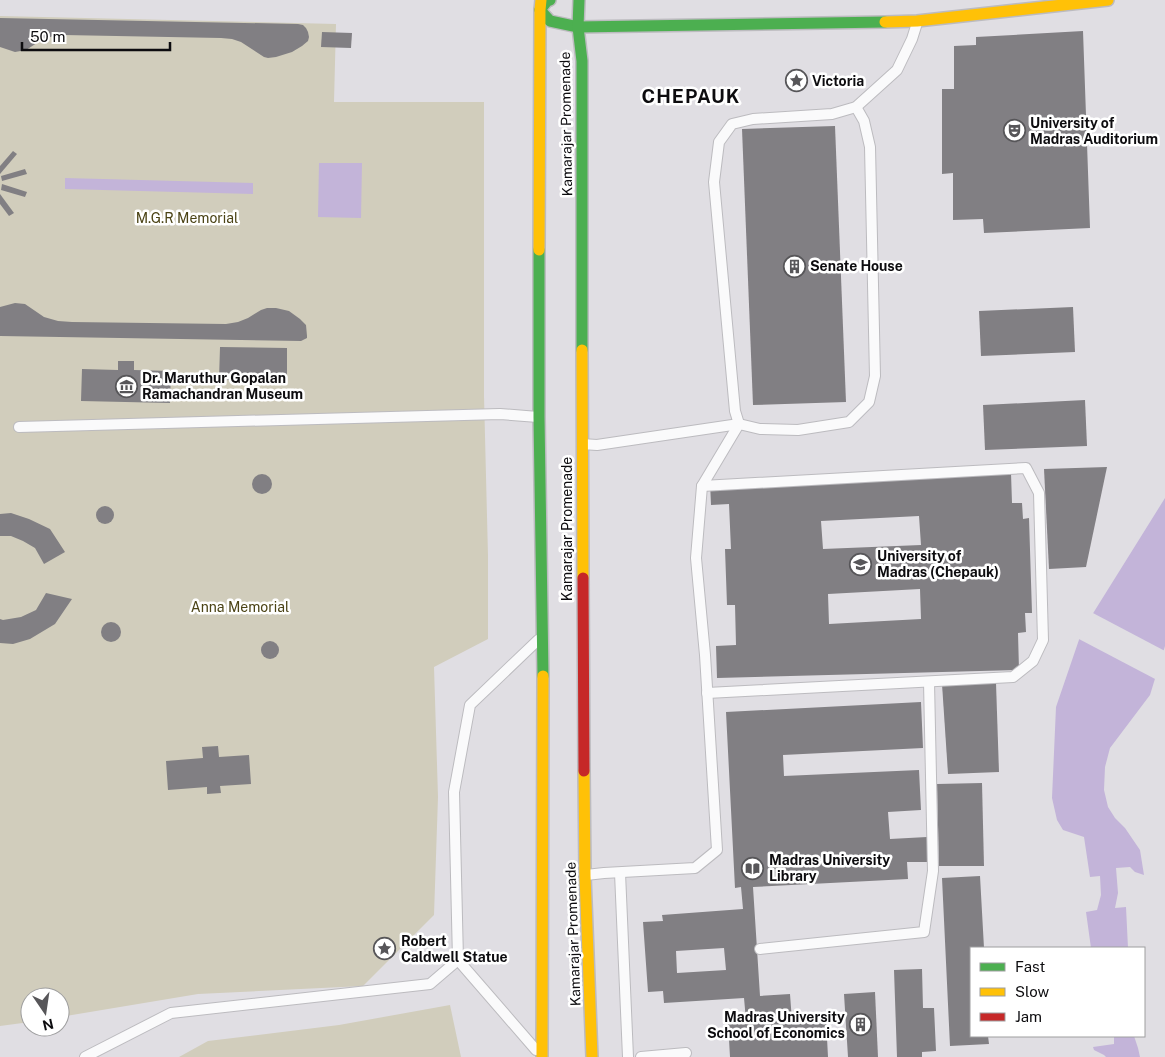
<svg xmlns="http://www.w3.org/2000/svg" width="1165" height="1057" font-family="'Public Sans',sans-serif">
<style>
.green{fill:#d1cdbc}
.water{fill:#c3b4d9}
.pier{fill:#e0dee3}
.building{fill:#817f83;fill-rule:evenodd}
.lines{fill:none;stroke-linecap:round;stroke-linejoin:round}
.lane-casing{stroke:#bcbbbf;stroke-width:12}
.fast-casing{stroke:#bcbbbf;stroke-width:14}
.slow-casing{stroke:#bcbbbf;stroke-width:14}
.jam-casing{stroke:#bcbbbf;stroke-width:14}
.lane{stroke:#fafafb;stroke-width:10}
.fast{stroke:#4caf50;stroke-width:11}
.slow{stroke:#ffc107;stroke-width:11}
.jam{stroke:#c62828;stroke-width:11}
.labels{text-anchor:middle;stroke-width:5;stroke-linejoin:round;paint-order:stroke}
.poi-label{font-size:14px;font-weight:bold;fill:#0d0c0f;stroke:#fff;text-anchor:start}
.street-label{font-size:14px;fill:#0d0c0f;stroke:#fff}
.park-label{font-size:14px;fill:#4b4315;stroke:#fff}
.district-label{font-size:19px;font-weight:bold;letter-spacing:1px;fill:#0d0c0f;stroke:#fff}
</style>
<rect width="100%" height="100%" fill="#e0dee3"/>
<g class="green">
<path d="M0 16 336 24 334 102H484V396L488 556V639L434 667 438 797 434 915 363 986 198 994 60 1017V997H30V1022L0 1026Z"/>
<path d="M450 1005 461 1057H179L208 1041 339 1025Z"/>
</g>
<g class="water">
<path d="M319 163H362L361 218 318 217Z"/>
<path d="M65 178 253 183V194L65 189Z"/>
<path d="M1165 498V646L1150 695 1110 748 1105 767 1104 790 1108 807 1115 818 1125 828 1140 850 1144 875 1135 872 1130 867 1116 868 1118 893 1115 908 1126 907 1128 948H1091L1086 912 1097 910 1101 895 1100 876 1090 877 1084 837 1063 830 1057 820 1052 798 1056 707 1082 631Z"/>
<path d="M1114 1036H1134L1138 1048 1140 1057H1106L1104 1055 1094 1050 1093 1047 1114 1044Z"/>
</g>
<path class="pier" d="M1091 612 1165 651 1157 680 1077 638 1080 630Z"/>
<g class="building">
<path d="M0 18 298 24 303 25 306 28 308 32 309 37 308 41 302 46 292 52 276 57 268 58 264 57 241 42 232 39 221 38 64 35 53 36 40 41 26 50 15 52 0 47Z"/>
<path d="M1083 31 1090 228 984 233 983 219 953 220V173L942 174V89H954V46L976 45V37Z"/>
<path d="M322 32 352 33 351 48 321 47Z"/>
<path d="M835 126 846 402 753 405 742 129Z"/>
<path d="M13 151 17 154 0 174V166Z"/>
<path d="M25 169 27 174 2 181 1 176Z"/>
<path d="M2 184 27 192 25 197 1 190Z"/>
<path d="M0 194 14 213 9 216 0 204Z"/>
<path d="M15 303 25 304 44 317 58 321 72 322 226 324 238 322 248 318 261 310 267 308H276L289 311 300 319 306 325 307 336V338L301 341 0 336V307Z"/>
<path d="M1073 307 1075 352 981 356 979 311Z"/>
<path d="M220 347 287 348V381L219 380Z"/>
<path d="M118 361H134V370L171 371 170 403 81 401 82 369 118 370Z"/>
<path d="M1085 400 1087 446 985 450 983 405Z"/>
<path d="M1107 467 1086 567 1049 569 1044 469Z"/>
<path d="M1011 473 1012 503H1022L1023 519 1029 518 1032 613H1025L1026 632 1018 633 1019 670 717 678 716 646 736 645 735 605H727L725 549H731L729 504 711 505 710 482ZM919 516 921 545 823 549 821 521ZM920 589 921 619 829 624 828 594Z"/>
<circle cx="262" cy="484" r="10"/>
<circle cx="105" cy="515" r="9"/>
<path d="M11 513 29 519 50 529 65 552 44 564 35 548 23 541 11 536H0V514Z"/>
<path d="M46 593 72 599 55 624 30 639 13 644 0 643V619L3 620 21 617 36 610Z"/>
<circle cx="111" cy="632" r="10"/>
<circle cx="270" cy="650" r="9"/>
<path d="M996 683 999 772 948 774 942 684Z"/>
<path d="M921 702 923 748 783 755 784 776 919 770 921 810 888 812 890 839 927 837 928 862H907L908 879 753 887 760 996 790 994 792 1021 826 1019 828 1057H730L728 1022 746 1020 744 998 664 1003 663 991 648 992 643 922 663 921 662 915 743 909 741 887 735 888 726 712ZM724 948 726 970 677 973 676 951Z"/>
<path d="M218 746 219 757 249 755 251 784 220 786 221 793 207 794V787L168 790 166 761 203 758 202 747Z"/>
<path d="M982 783 984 866H939L937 784Z"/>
<path d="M980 876 984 948H971V1036H988L989 1044 950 1046 942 878Z"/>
<path d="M922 969 923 1008H934L936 1051 922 1052V1057H897L894 970Z"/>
<path d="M875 992 878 1057H848L844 994Z"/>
</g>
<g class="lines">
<defs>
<g id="lane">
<path d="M19 427 500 414 538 417"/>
<path d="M582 444 597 445 739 424 760 429 798 430 849 422 869 402 875 376 870 147 864 121 856 107"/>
<path d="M702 486 1026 468 1039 493 1043 640 1033 661 1013 677 707 693"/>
<path d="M620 873 628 1057"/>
<path d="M586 875 604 873 695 868 717 850 705 655 696 558 702 486 739 424 735 411 714 182 719 142 732 124 753 119 832 114 856 107 897 70 912 39 917 23"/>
<path d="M760 949 924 932 933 871 929 682"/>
<path d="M536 1050 458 960 454 792 470 705 538 640"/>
<path d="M85 1057 171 1013 430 984 458 960"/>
<path d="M641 1057 686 1053"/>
</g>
<g id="fast">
<path d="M550 0 547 1 540 10 550 21 578 27 885 22"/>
<path d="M579 0 578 27 582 61V350"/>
<path d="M539 250V417L543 676"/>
</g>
<g id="slow">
<path d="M885 22 917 21 1108 0"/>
<path d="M539 250 540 10 541 0"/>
<path d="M582 350 583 578"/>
<path d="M584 771 585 876 592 1057"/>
<path d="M542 1057 543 676"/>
</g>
<path id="jam" d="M583 578 584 771"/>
</defs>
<use href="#lane" class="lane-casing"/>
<use href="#fast" class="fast-casing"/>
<use href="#slow" class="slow-casing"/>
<use href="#jam" class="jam-casing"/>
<use href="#lane" class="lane"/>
<use href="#fast" class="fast"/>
<use href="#slow" class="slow"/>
<use href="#jam" class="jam"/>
</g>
<defs>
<symbol id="sight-ring" viewBox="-11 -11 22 22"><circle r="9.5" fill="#fff" stroke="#575659" stroke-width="1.5"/><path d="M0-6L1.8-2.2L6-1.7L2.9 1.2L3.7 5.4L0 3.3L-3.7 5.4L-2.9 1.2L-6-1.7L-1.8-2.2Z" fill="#575659"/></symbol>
<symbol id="theatre-ring" viewBox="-11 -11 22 22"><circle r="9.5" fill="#fff" stroke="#575659" stroke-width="1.5"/><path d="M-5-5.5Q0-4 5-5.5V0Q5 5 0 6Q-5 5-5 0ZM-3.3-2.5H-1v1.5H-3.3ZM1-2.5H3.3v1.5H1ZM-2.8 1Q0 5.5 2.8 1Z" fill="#575659"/></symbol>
<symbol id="building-ring" viewBox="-11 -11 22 22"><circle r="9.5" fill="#fff" stroke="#575659" stroke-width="1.5"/><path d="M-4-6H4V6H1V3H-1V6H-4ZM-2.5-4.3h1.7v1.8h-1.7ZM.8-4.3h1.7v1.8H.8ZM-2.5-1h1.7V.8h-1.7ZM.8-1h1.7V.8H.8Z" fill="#575659"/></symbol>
<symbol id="museum-ring" viewBox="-11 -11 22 22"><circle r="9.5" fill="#fff" stroke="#575659" stroke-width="1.5"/><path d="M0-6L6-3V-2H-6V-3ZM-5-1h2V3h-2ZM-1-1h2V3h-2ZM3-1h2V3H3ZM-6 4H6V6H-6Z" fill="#575659"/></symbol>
<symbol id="university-ring" viewBox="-11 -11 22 22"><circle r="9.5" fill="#fff" stroke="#575659" stroke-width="1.5"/><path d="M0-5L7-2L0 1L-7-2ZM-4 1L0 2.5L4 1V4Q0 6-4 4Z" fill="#575659"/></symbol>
<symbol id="library-ring" viewBox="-11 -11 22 22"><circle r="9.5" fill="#fff" stroke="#575659" stroke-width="1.5"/><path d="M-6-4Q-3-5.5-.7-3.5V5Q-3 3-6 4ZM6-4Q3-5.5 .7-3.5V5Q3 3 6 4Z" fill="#575659"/></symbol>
</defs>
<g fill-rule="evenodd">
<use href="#sight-ring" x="784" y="68" width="25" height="25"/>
<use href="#theatre-ring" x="1002" y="118" width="25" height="25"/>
<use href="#building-ring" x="782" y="254" width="25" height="25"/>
<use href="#museum-ring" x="114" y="374" width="25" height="25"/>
<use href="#university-ring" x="848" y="552" width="25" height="25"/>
<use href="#library-ring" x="740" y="856" width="25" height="25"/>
<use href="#sight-ring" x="372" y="936" width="25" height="25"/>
<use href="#building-ring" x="848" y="1012" width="25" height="25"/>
</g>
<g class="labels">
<g class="poi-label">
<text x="812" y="86">Victoria</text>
<text x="1030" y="128">University of<tspan x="1030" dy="16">Madras Auditorium</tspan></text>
<text x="810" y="271">Senate House</text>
<text x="142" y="383">Dr. Maruthur Gopalan<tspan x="142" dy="16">Ramachandran Museum</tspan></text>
<text x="877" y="561">University of<tspan x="877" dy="16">Madras (Chepauk)</tspan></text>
<text x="769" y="865">Madras University<tspan x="769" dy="16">Library</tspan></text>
<text x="401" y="946">Robert<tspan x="401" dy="16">Caldwell Statue</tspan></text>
<text x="845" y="1022" text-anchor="end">Madras University<tspan x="845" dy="16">School of Economics</tspan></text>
</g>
<g class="street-label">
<text transform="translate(566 124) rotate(-91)" y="5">Kamarajar Promenade</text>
<text transform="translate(567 529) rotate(-90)" y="5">Kamarajar Promenade</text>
<text transform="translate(573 934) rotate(-92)" y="5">Kamarajar Promenade</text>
</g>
<g class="park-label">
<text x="187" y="223">M.G.R Memorial</text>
<text x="240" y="612">Anna Memorial</text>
</g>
<g class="district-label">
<text x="691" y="103">CHEPAUK</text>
</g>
</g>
<rect x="970" y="947" width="175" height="90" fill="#ffffff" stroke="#9e9e9f"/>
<rect x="980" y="963" width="25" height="8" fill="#4caf50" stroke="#9e9e9f"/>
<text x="1015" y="972" font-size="15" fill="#0d0c0f">Fast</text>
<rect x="980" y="988" width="25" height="8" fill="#ffc107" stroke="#9e9e9f"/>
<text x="1015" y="997" font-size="15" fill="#0d0c0f">Slow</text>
<rect x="980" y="1013" width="25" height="8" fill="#c62828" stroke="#9e9e9f"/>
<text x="1015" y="1022" font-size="15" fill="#0d0c0f">Jam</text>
<g transform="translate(45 1012) rotate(167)"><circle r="24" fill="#ffffff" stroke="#9e9e9f"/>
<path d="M0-4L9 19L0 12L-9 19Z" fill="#575659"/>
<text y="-8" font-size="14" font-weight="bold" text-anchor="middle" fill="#0d0c0f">N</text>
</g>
<path d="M22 42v8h148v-8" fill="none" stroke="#0d0c0f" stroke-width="2.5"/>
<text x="30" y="42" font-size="15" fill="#0d0c0f" stroke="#ffffff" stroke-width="4" paint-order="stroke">50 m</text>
</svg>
